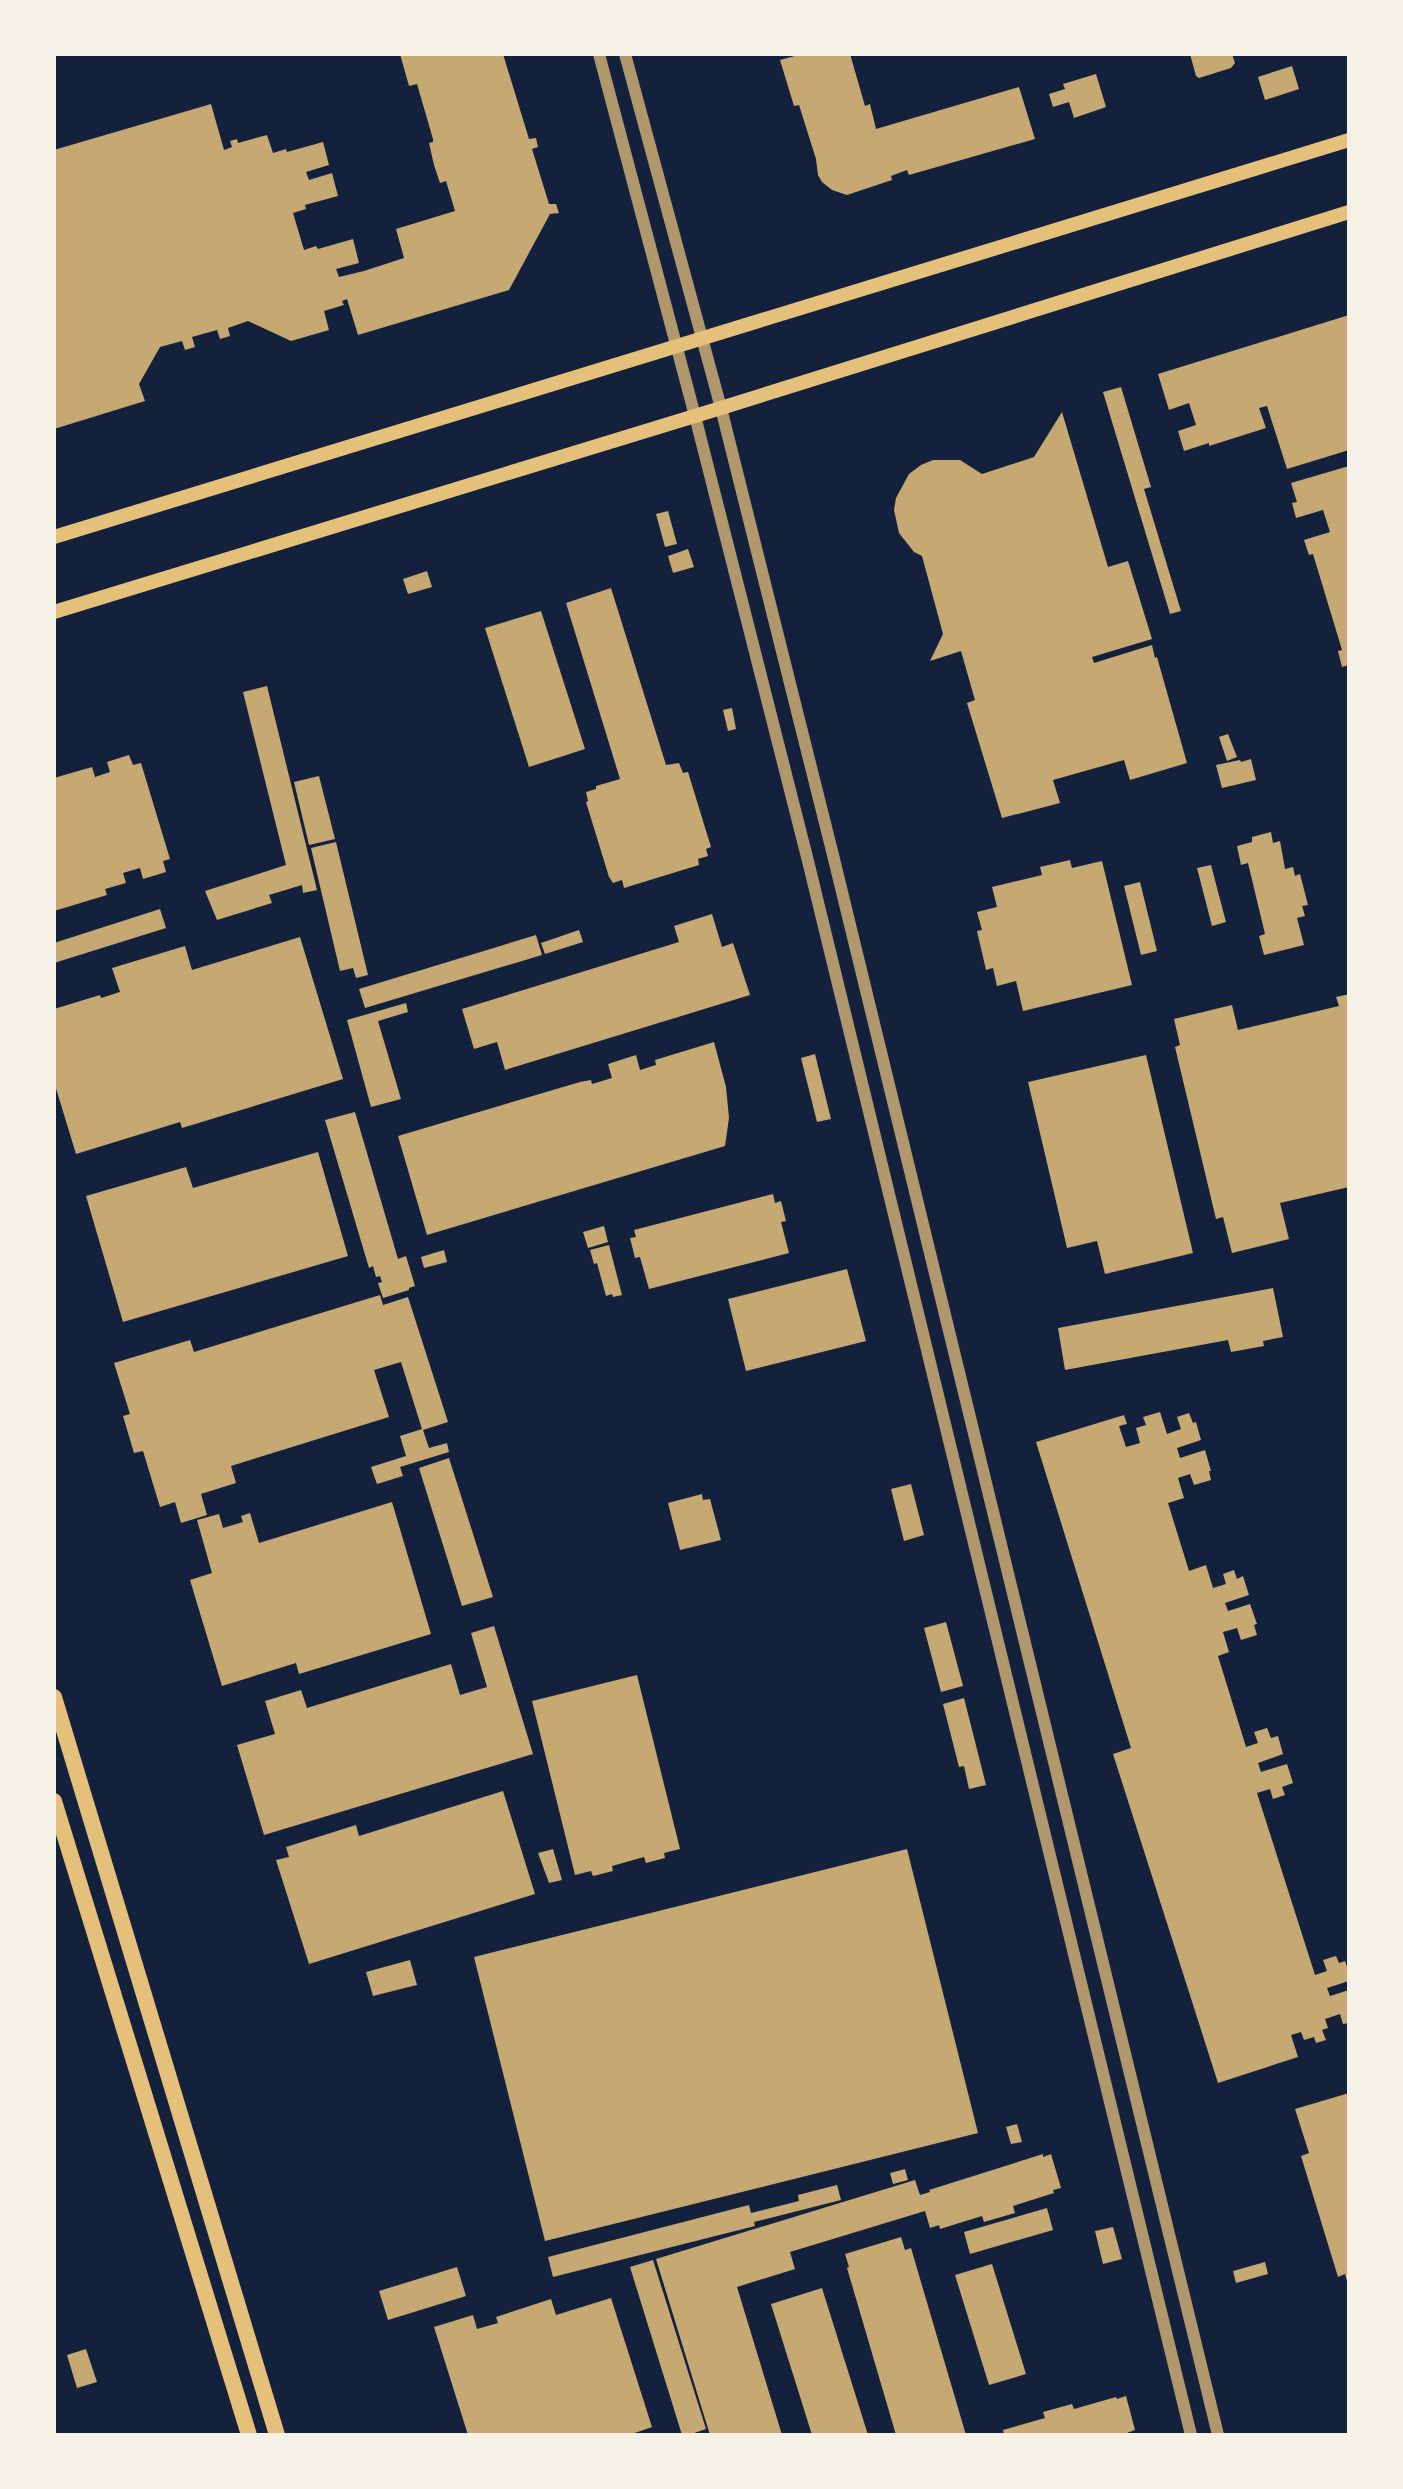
<svg xmlns="http://www.w3.org/2000/svg" width="1403" height="2489" font-family="'Work Sans',sans-serif">
<style>
.building{fill:#c6a872}
.lines{fill:none;stroke-linecap:round;stroke-linejoin:round}
.tertiary{stroke:#b1986c;stroke-width:12}
.secondary{stroke:#e5c07b;stroke-width:14}
.primary{stroke:#e5c07b;stroke-width:16}
</style>
<rect width="100%" height="100%" fill="#14213d"/>
<g class="building">
<path d="M400 54H503L529 139 536 138 538 147 532 149 549 204H556L559 213 550 214 509 290 358 335 347 299 342 301 344 305 324 311 329 330 291 341 248 321 228 328 230 336 220 339 217 330 192 337 195 347 185 350 182 341 160 347 139 384 145 401 54 429V150L211 104 224 150 232 147 230 141 237 139 238 143 267 135 273 153 286 149 287 152 323 142 329 165 306 172 309 180 332 173 338 196 305 205 306 209 293 213 304 250 316 246 318 249 353 239 359 263 336 269 339 277 364 271 404 258 396 229 455 211 446 181 440 183 434 165 429 143 433 142V139L417 84 409 86Z"/>
<path d="M802 54H850L865 106 870 104 876 129 1019 87 1035 139 909 175 907 170 891 176 892 180 847 195 832 190 822 182 818 175 816 159 799 105 794 106 780 60Z"/>
<path d="M1190 54H1232L1235 63 1231 68 1199 78 1196 76Z"/>
<path d="M1292 66 1299 89 1265 100 1258 77Z"/>
<path d="M1096 74 1106 107 1074 118 1069 102 1053 107 1049 94 1065 89 1063 84Z"/>
<path d="M1349 315V450L1287 469 1267 406 1259 408 1266 428 1209 446V443L1184 451 1178 431 1196 425 1189 403 1169 410 1158 374Z"/>
<path d="M1121 387 1151 487 1144 489 1181 611 1170 614 1103 392Z"/>
<path d="M1062 412 1108 567 1128 561 1152 639 1092 657 1094 663 1152 645 1155 658 1157 657 1187 763 1130 780 1124 760 1053 780 1060 803 1002 818 967 703 975 700 961 651 930 661 943 634 922 556 914 552 899 533 894 510 896 498 909 474 921 465 933 460H960L982 474 1034 457Z"/>
<path d="M1349 466V665L1342 667 1338 651 1342 650 1313 554 1309 555 1304 540 1330 532 1323 510 1296 518 1292 503 1297 502 1291 483Z"/>
<path d="M668 511 677 544 665 547 656 514Z"/>
<path d="M688 549 694 567 673 573 668 556Z"/>
<path d="M427 571 432 587 408 594 403 579Z"/>
<path d="M611 588 666 765 679 763 683 773 688 772 711 847 706 849 708 856 698 859 699 865 624 888 622 880 613 883 609 877 586 802 588 801 586 792 596 789V786L620 779 566 603Z"/>
<path d="M541 611 585 749 529 767 485 628Z"/>
<path d="M267 686 317 890 303 893 302 885 269 895 272 903 217 920 205 891 286 865 243 692Z"/>
<path d="M732 708 736 729 728 731 723 710Z"/>
<path d="M1228 734 1237 757 1227 761 1219 737Z"/>
<path d="M129 755 133 765 141 763 170 859 163 861 166 872 143 879 140 868 123 873 126 883 105 889 107 895 54 911V778L92 767 95 777 110 772 107 762Z"/>
<path d="M1251 759 1256 780 1222 788 1216 765 1240 760 1241 762Z"/>
<path d="M319 776 335 839 309 845 294 782Z"/>
<path d="M1271 832 1273 843 1280 841 1285 869 1293 867 1295 876 1300 874 1308 905 1302 906 1305 916 1297 918 1304 945 1264 955 1259 936 1265 934 1248 863 1241 865 1237 846 1252 842V837Z"/>
<path d="M336 842 368 975 356 978 353 968 340 971 311 848Z"/>
<path d="M1070 860 1072 868 1102 861 1132 985 1023 1011 1016 981 997 986 993 968 986 970 977 931 982 930 977 912 997 907 992 887 1042 875 1040 867Z"/>
<path d="M1211 865 1226 922 1212 926 1197 868Z"/>
<path d="M1140 882 1157 951 1141 955 1124 886Z"/>
<path d="M160 909 166 928 54 963V943Z"/>
<path d="M712 914 722 947 733 943 750 995 505 1070 497 1042 474 1049 462 1009 679 942 674 926Z"/>
<path d="M579 930 583 942 545 954 541 943Z"/>
<path d="M536 935 542 955 365 1008 359 989Z"/>
<path d="M300 937 343 1079 182 1128 180 1122 76 1154 54 1082V1009L100 995 101 998 120 992 112 968 185 946 192 970Z"/>
<path d="M1349 994V1187L1280 1203 1289 1239 1232 1253 1223 1217 1216 1219 1175 1047 1180 1045 1174 1019 1232 1005 1238 1030 1339 1006 1336 997Z"/>
<path d="M406 1003 408 1012 378 1021 401 1099 371 1107 347 1020Z"/>
<path d="M714 1042 726 1087 729 1118 725 1146 427 1235 398 1136 580 1082 591 1080 592 1084 612 1078 608 1064 636 1055 640 1070 656 1065 655 1060Z"/>
<path d="M815 1054 831 1119 817 1122 801 1058Z"/>
<path d="M1146 1055 1193 1253 1105 1274 1097 1241 1067 1248 1028 1082Z"/>
<path d="M355 1112 398 1259 406 1256 415 1286 409 1288V1290L383 1298 378 1283 382 1282 380 1276 376 1277 373 1266 369 1268 325 1120Z"/>
<path d="M318 1152 348 1256 123 1322 86 1196 186 1167 193 1188Z"/>
<path d="M773 1194 775 1203 781 1201 786 1221 781 1222 789 1253 649 1289 640 1257 635 1258 630 1238 636 1237 634 1230Z"/>
<path d="M604 1226 608 1242 588 1248 583 1232Z"/>
<path d="M609 1245 622 1295 613 1297 612 1294 606 1296 597 1263 594 1264 590 1250Z"/>
<path d="M444 1250 447 1262 424 1268 421 1257Z"/>
<path d="M847 1269 866 1341 746 1371 728 1299Z"/>
<path d="M1273 1288 1283 1337 1263 1341 1264 1346 1231 1352 1228 1340 1065 1370 1058 1328Z"/>
<path d="M380 1295 383 1305 408 1297 448 1422 423 1430 429 1448 447 1443 449 1452 400 1467 403 1476 377 1484 371 1467 406 1456 400 1436 422 1429 401 1362 374 1370 389 1417 231 1466 236 1483 201 1494 207 1515 181 1523 175 1502 160 1507 143 1451 134 1453 123 1416 130 1414 114 1363 190 1340 194 1352Z"/>
<path d="M1160 1412 1167 1434 1181 1429 1177 1417 1189 1413 1193 1423 1196 1422 1201 1440 1177 1448 1180 1458 1205 1450 1211 1471H1209L1211 1480 1194 1485 1190 1474 1178 1478 1184 1498 1168 1503 1189 1571 1206 1565 1213 1588 1226 1584 1223 1574 1234 1570 1237 1579 1243 1576 1249 1595 1225 1603 1228 1611 1250 1604 1257 1624 1254 1625 1257 1635 1241 1640 1237 1628 1223 1632 1229 1652 1218 1656 1246 1747 1258 1743 1254 1732 1267 1728 1271 1738 1278 1736 1283 1754 1258 1763 1261 1772 1287 1764 1293 1783 1282 1787 1285 1795 1273 1799 1270 1789 1257 1793 1315 1975 1327 1971 1323 1960 1336 1956 1339 1963 1345 1961 1349 1972V1981L1327 1988 1330 1996 1349 1990V2023L1343 2024 1340 2014 1325 2019 1328 2028 1322 2030 1326 2040 1316 2043 1314 2037 1304 2040 1301 2032 1291 2035 1298 2057 1218 2083 1113 1754 1131 1748 1036 1442 1124 1415 1127 1424 1119 1426 1126 1447 1140 1443 1136 1428 1146 1425 1143 1417Z"/>
<path d="M449 1458 493 1597 462 1606 419 1468Z"/>
<path d="M911 1484 924 1535 904 1541 891 1489Z"/>
<path d="M702 1494 703 1500 710 1499 721 1540 680 1550 668 1503Z"/>
<path d="M392 1502 431 1634 299 1674 296 1663 222 1686 190 1580 212 1573 197 1520 219 1514 223 1528 243 1522 241 1516 250 1513 259 1543Z"/>
<path d="M946 1622 963 1686 941 1692 924 1628Z"/>
<path d="M494 1626 533 1754 264 1835 237 1745 275 1734 265 1701 301 1690 307 1708 451 1664 460 1695 487 1687 471 1633Z"/>
<path d="M637 1675 680 1849 664 1853 665 1858 646 1863 644 1857 612 1866 613 1871 593 1876 591 1871 575 1875 532 1701Z"/>
<path d="M964 1698 986 1785 969 1789 964 1766 959 1767 943 1704Z"/>
<path d="M503 1791 535 1894 309 1964 276 1860 289 1857 286 1847 356 1825 359 1836Z"/>
<path d="M553 1849 562 1880 549 1883 538 1853Z"/>
<path d="M907 1849 978 2133 545 2241 474 1957Z"/>
<path d="M410 1960 417 1985 373 1996 366 1972Z"/>
<path d="M1349 2093V2285H1348L1345 2274 1338 2277 1301 2156 1309 2153 1295 2109Z"/>
<path d="M1017 2124 1022 2142 1011 2144 1006 2127Z"/>
<path d="M1043 2154V2157L1051 2154 1061 2188 1053 2190 1054 2193 1013 2206 1015 2213 984 2222 982 2216 940 2229 939 2225 930 2228 925 2211 790 2252 795 2269 737 2287 782 2435H710L656 2259 915 2180 920 2195 930 2192 929 2190Z"/>
<path d="M905 2169 908 2180 893 2184 890 2173Z"/>
<path d="M837 2185 841 2200 754 2222 755 2226 553 2277 548 2257 749 2205 751 2213 799 2201 798 2195Z"/>
<path d="M1047 2208 1053 2230 970 2254 964 2232Z"/>
<path d="M1113 2227 1122 2259 1103 2264 1095 2231Z"/>
<path d="M901 2237 905 2250 911 2248 966 2435H896L847 2268 849 2267 845 2254Z"/>
<path d="M653 2260 706 2429 688 2435H682L630 2267Z"/>
<path d="M1265 2262 1268 2274 1236 2283 1233 2271Z"/>
<path d="M992 2264 1026 2374 989 2385 955 2275Z"/>
<path d="M457 2267 466 2296 388 2320 379 2291Z"/>
<path d="M822 2288 868 2435H812L771 2304Z"/>
<path d="M611 2298 652 2427 629 2435H468L434 2327 473 2315 477 2329 498 2323 496 2317 551 2299 556 2315Z"/>
<path d="M86 2349 97 2382 77 2388 67 2355Z"/>
<path d="M1126 2396 1135 2430 1127 2433V2435H1004L1003 2430 1045 2418 1043 2412 1072 2404 1074 2409 1116 2397 1117 2399Z"/>
</g>
<g class="lines">
<g class="tertiary">
<path d="M599 54 695 416 808 861 1191 2435"/>
<path d="M625 54 721 408 833 855 1218 2435"/>
</g>
<g class="secondary">
<path d="M54 537 1349 140"/>
<path d="M54 612 721 408 1349 212"/>
</g>
<g class="primary">
<path d="M54 1697 277 2435"/>
<path d="M54 1801 249 2435"/>
</g>
</g>
<rect width="1403" height="2489" fill="none" stroke="#f6f1e7" stroke-width="112"/>
</svg>
